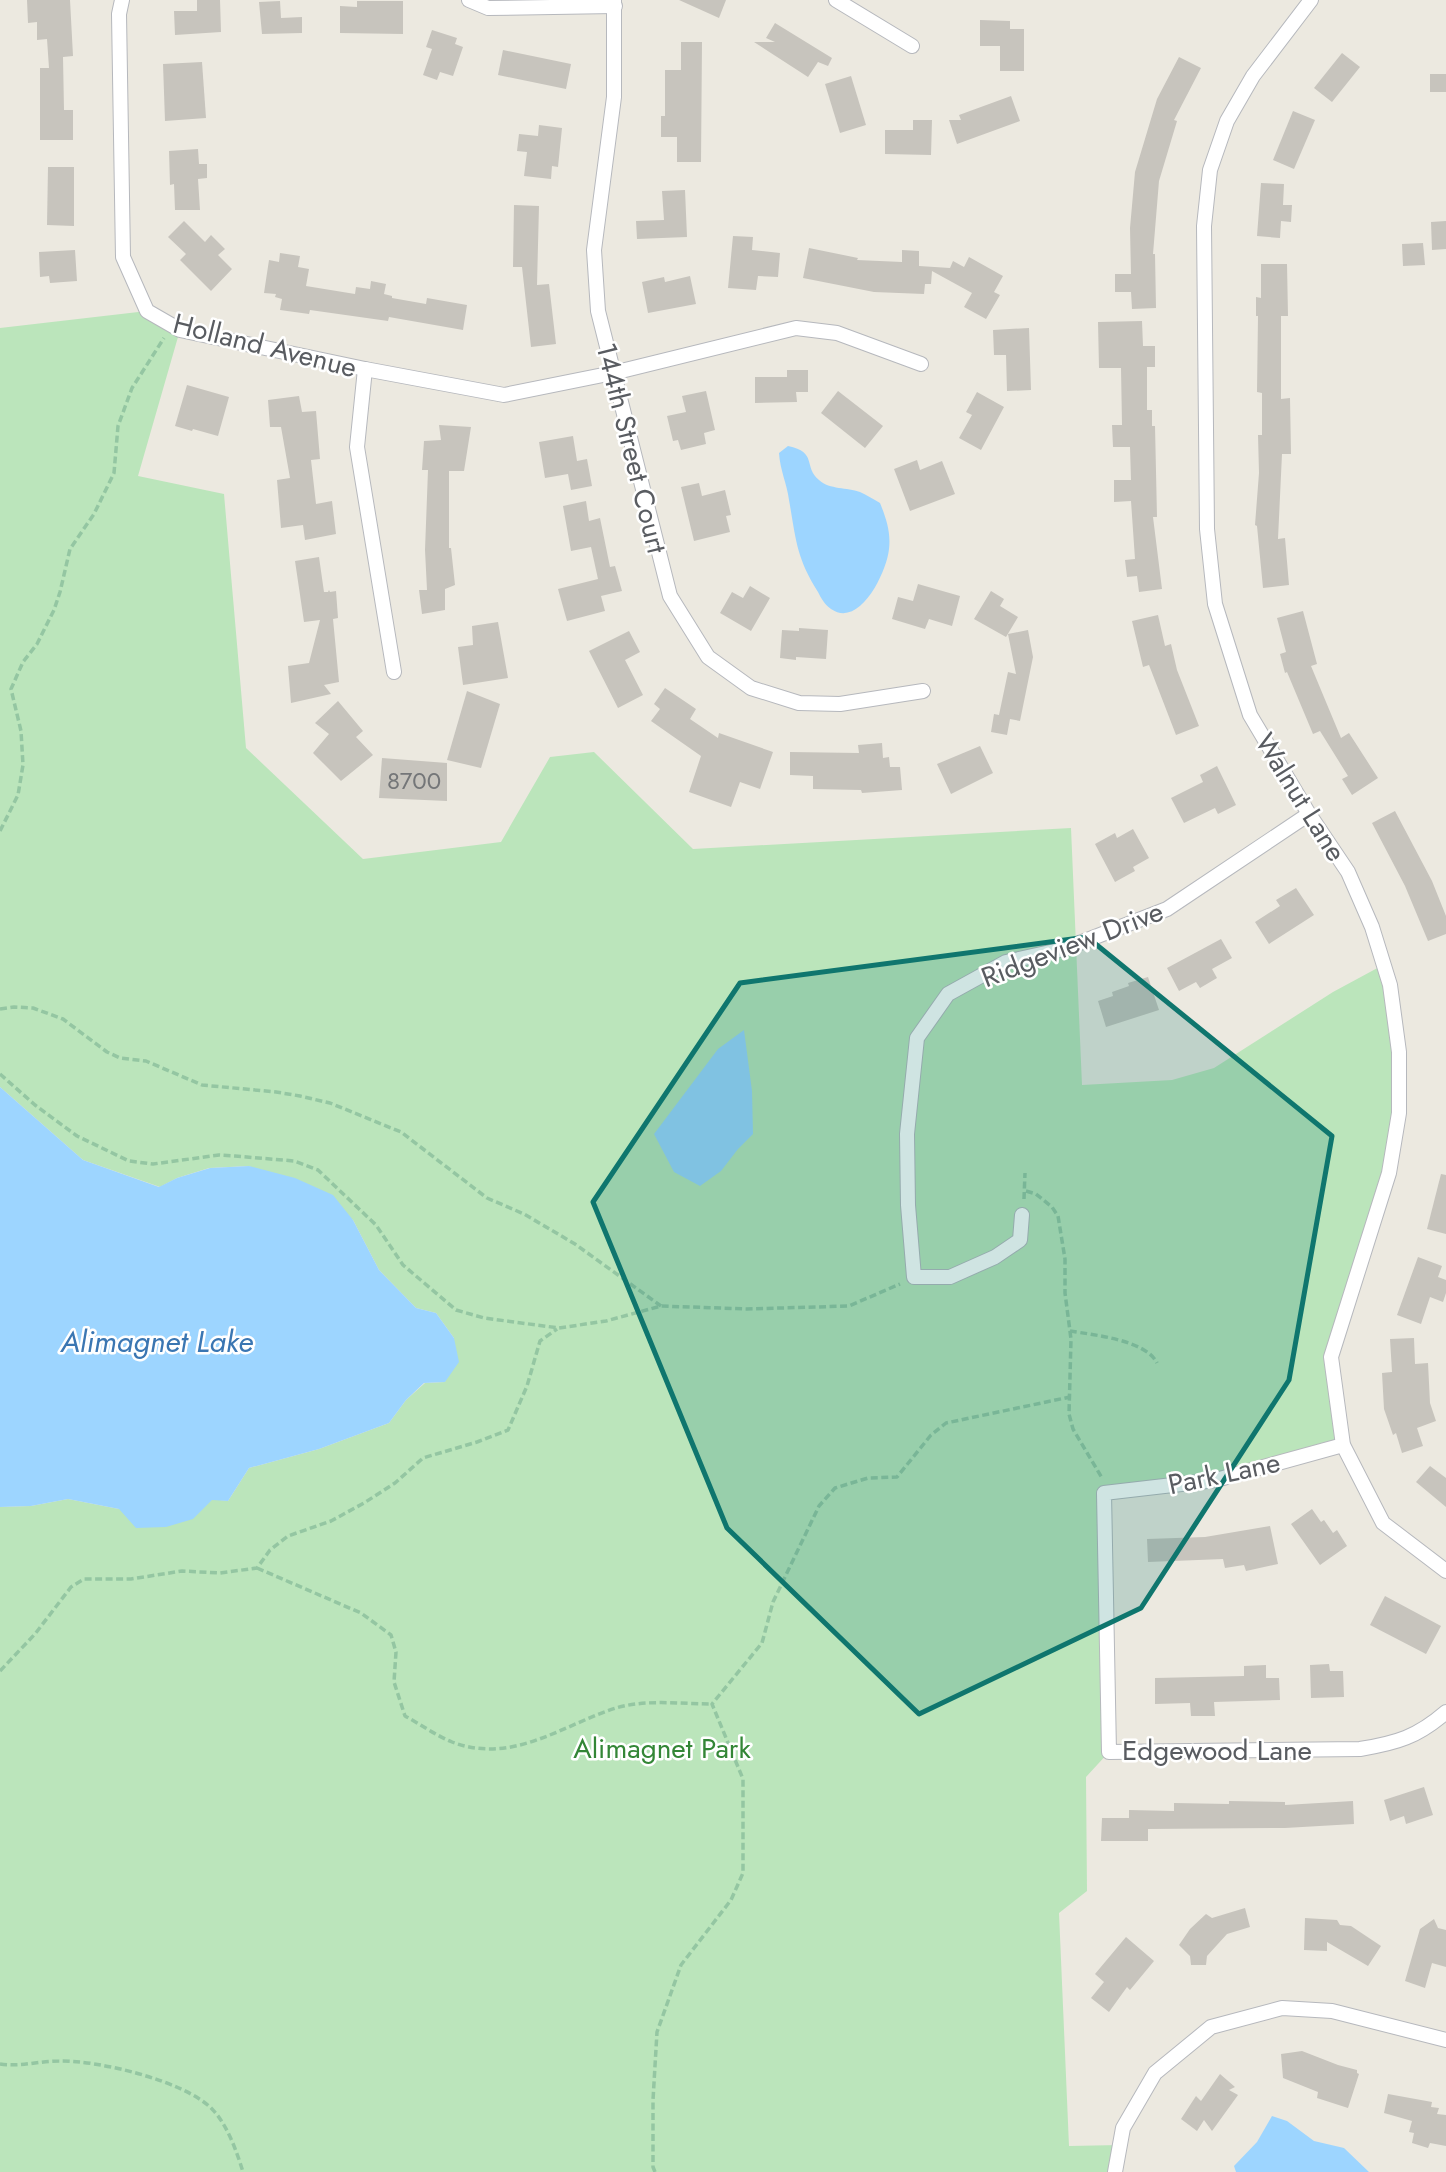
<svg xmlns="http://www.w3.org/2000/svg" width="1446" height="2172" font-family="Jost,sans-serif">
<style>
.green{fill:#bbe5bb}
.water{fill:#9dd5ff}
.building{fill:#c7c4bd}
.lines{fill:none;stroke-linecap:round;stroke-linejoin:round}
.street-casing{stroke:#b6b8bd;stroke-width:16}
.path{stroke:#94c6a2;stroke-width:3.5;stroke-dasharray:7 3.5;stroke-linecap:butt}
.street{stroke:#fff;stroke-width:14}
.marked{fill:#0f766e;fill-opacity:0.2;stroke:#0f766e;stroke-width:5;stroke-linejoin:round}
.labels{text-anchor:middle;stroke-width:5;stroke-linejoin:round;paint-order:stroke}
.number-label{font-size:24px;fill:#747678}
.street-label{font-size:28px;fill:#595c61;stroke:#fff}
.park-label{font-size:28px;fill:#338636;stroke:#fff}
.water-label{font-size:30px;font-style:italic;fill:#3a76b2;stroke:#fff}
</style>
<rect width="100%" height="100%" fill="#ece9e0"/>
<path class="green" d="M147 311 180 330 138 476 224 494 246 748 363 859 501 842 550 757 594 752 693 849 1071 828 1082 1085 1172 1080 1214 1068 1333 992 1383 965 1399 1113 1331 1357 1343 1445 1216 1480 1105 1493 1109 1752 1086 1777 1087 1891 1059 1913 1069 2146 1120 2145 1115 2172H0V1507L31 1506 68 1499 119 1509 192 1519 212 1499 228 1501 249 1468 319 1449 389 1423 406 1400 425 1383 445 1382 454 1338 436 1313 416 1308 379 1270 353 1220 249 1166 209 1168 177 1178 160 1187 83 1160 0 1087V328Z"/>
<g class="water">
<path d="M788 446C818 452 803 467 819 480 830 490 847 487 860 492 867 495 873 499 880 503 886 518 891 532 889 549 887 571 860 629 831 609 825 605 821 598 818 592 796 557 796 539 789 500 787 484 780 470 779 453Z"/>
<path d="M744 1030 752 1091 753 1134 738 1149 721 1171 700 1186 674 1172 654 1134 718 1049Z"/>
<path d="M0 1087 83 1160 159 1187 177 1178 210 1168 249 1166 295 1178 333 1195 353 1220 379 1270 416 1308 436 1313 454 1338 459 1362 445 1382 424 1383 406 1400 389 1423 319 1449 249 1468 228 1501 212 1500 193 1519 166 1527 136 1528 119 1509 68 1499 31 1506 0 1507Z"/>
<path d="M1272 2116 1287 2121 1314 2141 1344 2148 1369 2172H1236L1234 2166 1257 2142Z"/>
</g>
<g class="building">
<path d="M27 0H70L73 56 63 57 64 110H73V140H40V68H49L47 39 37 40V22L28 23Z"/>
<path d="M197 0H220L221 32 175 35 174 11H197Z"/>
<path d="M679 0H726L719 18Z"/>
<path d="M280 1 281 18 302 17V33L262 34 259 2Z"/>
<path d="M357 1H403V34L340 33V6L357 7Z"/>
<path d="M980 20 1010 21V29H1024V71H1000V46H980Z"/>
<path d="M775 23 832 58 828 66 818 62 808 77 754 42H775L766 38Z"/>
<path d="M432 30 457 38 455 44 463 47 453 76 440 72 437 80 423 75 432 49 426 47Z"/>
<path d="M681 42H702L701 162H677V137H661V116H665V70H681Z"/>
<path d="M503 50 571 64 566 89 498 75Z"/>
<path d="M1342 53 1360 67 1332 102 1314 88Z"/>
<path d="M1179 57 1201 68 1174 120 1177 121 1159 181 1153 254H1155L1156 308 1132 309 1131 292H1115V274H1131L1130 228 1135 172 1157 99Z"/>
<path d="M202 62 206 118 165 121 163 64Z"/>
<rect x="1430" y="74" width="16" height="18"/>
<path d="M851 76 866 125 840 133 825 84Z"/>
<path d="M1011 96 1020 121 957 144 949 120H961L959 115Z"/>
<path d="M1293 111 1315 120 1294 169 1273 160Z"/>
<path d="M913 120H932L931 155 885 154V130H913Z"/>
<path d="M539 125 562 128 558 167 552 166 551 179 524 176 527 152 517 151 519 134 538 136Z"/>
<path d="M198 149 199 164H207V178L198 179 200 210H175L174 184 170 185 169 151Z"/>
<path d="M48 167H74V226L47 225Z"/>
<path d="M1261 183 1284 184 1283 205H1292L1291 222 1281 221 1280 238 1257 236Z"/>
<path d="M685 190 687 237 637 239 636 221 664 220 662 191Z"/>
<path d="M514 205 539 206 537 285 549 284 556 344 531 347 522 267H513Z"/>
<path d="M184 221 205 242 211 235 225 249 218 255 232 269 211 291 180 260 186 254 168 237Z"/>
<path d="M1446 221V249L1432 250 1431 222Z"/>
<path d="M733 236 753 237 752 250 780 253 778 277 758 276 756 290 728 288Z"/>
<path d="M1423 243 1425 265 1403 266 1402 244Z"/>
<path d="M809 248 858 258 857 260 902 262V250L919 251V266L950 268 953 261 964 267 969 257 1003 276 994 292 1000 295 986 319 964 307 972 293 932 271 931 284H925L924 294 874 292 803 278Z"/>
<path d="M75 250 77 281 50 283 49 276 40 277 39 252Z"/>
<path d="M280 253 300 256 298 267 309 269 306 286 355 294 356 287 370 289 371 281 386 284 384 294 392 296V298L426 304 427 298 467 305 463 330 389 317 388 321 310 310 309 314 280 310 282 299 275 297 276 294 264 293 269 260 279 262Z"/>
<path d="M1261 264H1287L1288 316H1281V399L1290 398 1291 454H1282L1278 539 1285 538 1289 585 1263 588 1257 526 1255 525 1259 473 1258 435H1262V393L1257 392 1258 316H1256V297L1261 298Z"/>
<path d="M690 276 696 304 648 313 642 282 664 277 665 282Z"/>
<path d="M1142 321 1143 346H1155V367H1147V410H1152V426H1155L1157 517H1153L1162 589 1139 592 1137 576 1127 577 1125 560 1135 559 1131 501 1114 502V480H1131L1130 447H1113L1112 425H1122L1121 368H1099L1098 322Z"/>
<path d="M1029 328 1031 390 1007 391 1006 355H994L993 330Z"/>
<path d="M787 370H808V392H796L797 402 755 403V377H787Z"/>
<path d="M187 385 229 397 218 436 193 429 192 431 175 426Z"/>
<path d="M706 391 715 430 704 433 706 444 681 450 678 440 673 441 667 416 686 412 682 396Z"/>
<path d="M838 391 883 426 865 448 821 413Z"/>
<path d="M977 392 1004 407 981 450 959 438 972 415 966 412Z"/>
<path d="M299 396 302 412 316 411 320 459 311 460 316 504 332 501 336 534 305 540 303 525 281 528 277 480 290 478 281 427H270L268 400Z"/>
<path d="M439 425 471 427 464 471H449V548H451L455 585 445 589V610L422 614 419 590H427L425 550 428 470H422L424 441 441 440Z"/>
<path d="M573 436 577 461 587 459 592 486 571 490 568 474 545 478 539 442Z"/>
<path d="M917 460 920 470 942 461 955 494 910 511 894 469Z"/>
<path d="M699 483 702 496 725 490 731 515 726 516 730 532 694 541 681 487Z"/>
<path d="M586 501 589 521 600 518 610 567 615 566 622 591 601 596 605 611 567 621 558 589 598 579 591 547 571 551 563 506Z"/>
<path d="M319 557 324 592H328L329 590 330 592 336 591 338 618 333 619 339 682 324 685 331 694 291 703 288 666 309 663 320 620 304 622 295 561Z"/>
<path d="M918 584 960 596 952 626 929 619 925 629 892 619 898 597 913 601Z"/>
<path d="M750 586 770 598 751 631 720 613 732 592 743 598Z"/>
<path d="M991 591 1004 599 1000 606 1018 617 1006 637 974 619Z"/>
<path d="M1303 611 1317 664 1311 666 1341 738 1349 733 1378 778 1352 795 1342 779 1348 776 1320 731 1313 734 1287 672 1285 673 1280 654 1286 652 1277 618Z"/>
<path d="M1158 615 1165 646 1171 644 1177 670 1199 726 1176 735 1149 665 1143 667 1132 621Z"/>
<path d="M498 622 508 678 463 685 458 647 473 645 472 626Z"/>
<path d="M799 628 828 630 826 659 796 657V660L780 658 782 630 799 631Z"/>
<path d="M1028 630 1033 657 1020 721 1010 719 1007 735 991 732 994 714 999 715 1008 672 1016 674 1008 634Z"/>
<path d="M629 631 640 652 625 660 643 695 618 708 589 651Z"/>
<path d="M665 688 696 709 690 719 718 738 719 733 773 752 760 789 740 782 731 807 689 792 701 756 651 721 660 709 654 704Z"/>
<path d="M467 691 500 704 481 768 447 760Z"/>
<path d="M338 701 363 731 356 737 373 755 341 781 313 753 329 734 315 723Z"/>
<path d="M882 743 883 758 889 757 890 767H900L902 790 862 793 861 790 813 789V776L790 775V752L859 753 858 745Z"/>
<path d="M980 746 993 773 951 794 937 764Z"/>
<path d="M382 758 447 763V801L379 798Z"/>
<path d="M1217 766 1236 805 1218 814 1215 808 1184 823 1171 798 1203 782 1200 775Z"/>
<path d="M1395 811 1432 881 1446 916V934L1428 941 1405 886 1372 823Z"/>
<path d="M1133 829 1149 858 1133 867 1135 871 1115 882 1095 844 1115 833 1117 838Z"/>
<path d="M1296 888 1314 915 1269 944 1255 922 1280 906 1276 900Z"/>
<path d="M1221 939 1232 958 1212 969 1217 978 1200 988 1196 982 1179 991 1167 968Z"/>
<path d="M1148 977 1159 1010 1106 1027 1098 1001 1113 996 1112 992 1129 986 1128 983Z"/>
<path d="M1441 1174 1446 1175V1234L1427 1229Z"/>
<path d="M1418 1257 1442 1266 1438 1277 1446 1280V1293L1443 1302 1430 1297 1421 1324 1397 1315Z"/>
<path d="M1414 1338 1415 1364 1428 1363 1430 1403 1436 1421 1417 1428 1423 1446 1402 1453 1396 1433 1393 1435 1384 1409 1382 1373 1392 1372 1390 1339Z"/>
<path d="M1430 1466 1446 1478V1507L1416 1482Z"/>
<path d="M1312 1509 1321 1522 1324 1520 1333 1533 1337 1530 1347 1546 1320 1565 1291 1524Z"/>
<path d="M1270 1526 1278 1564 1246 1571 1244 1565 1225 1568 1223 1559 1148 1562 1147 1539 1205 1537Z"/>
<path d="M1385 1596 1441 1626 1426 1654 1370 1625Z"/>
<path d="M1329 1664 1330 1671H1343L1344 1697 1311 1698 1310 1665Z"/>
<path d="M1266 1665V1678H1279L1280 1700 1214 1702 1215 1716H1191L1190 1703 1155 1704V1678L1244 1676V1666Z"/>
<path d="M1424 1787 1433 1815 1406 1824 1404 1816 1390 1821 1384 1800Z"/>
<path d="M1229 1801 1285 1802V1805L1353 1801 1354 1824 1285 1828 1148 1829V1841H1101L1102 1818H1129V1810L1174 1811V1803L1229 1804Z"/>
<path d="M1245 1908 1250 1927 1227 1934 1207 1956 1206 1965H1191L1190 1956 1179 1945 1190 1929 1206 1914 1212 1918Z"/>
<path d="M1305 1918 1337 1920 1340 1925 1351 1926 1381 1946 1368 1966 1327 1942V1951L1304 1950Z"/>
<path d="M1434 1919 1438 1928 1446 1930V1967L1432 1963 1425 1988 1405 1981 1420 1929Z"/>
<path d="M1126 1937 1154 1961 1130 1990 1127 1987 1109 2012 1091 1998 1104 1982 1095 1974Z"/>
<path d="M1302 2051 1338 2065 1357 2070V2073L1359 2074 1348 2108 1317 2098 1318 2092 1283 2078 1281 2054Z"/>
<path d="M1220 2074 1235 2087 1229 2090 1238 2095 1212 2131 1204 2120 1197 2131 1181 2119 1196 2096 1201 2101Z"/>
<path d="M1388 2094 1432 2102 1431 2107 1439 2108 1437 2114 1446 2115V2146L1430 2143 1428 2148 1412 2143 1414 2133 1409 2132 1412 2121 1384 2113Z"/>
</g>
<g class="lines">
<defs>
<g id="street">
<path d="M122 0 119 14 123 257 147 311 180 330 365 369 504 395 613 373 796 328 837 333 921 364"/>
<path d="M469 0 488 8 615 6"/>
<path d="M614 0V97L594 250 598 311 670 596 708 657 751 688 799 703 840 704 923 691"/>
<path d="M836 0 912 46"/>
<path d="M1311 0 1253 76 1227 121 1210 170 1204 226 1207 529 1215 604 1250 715 1309 814 1348 872 1372 927 1390 985 1399 1052V1113L1389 1173 1331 1357 1343 1445 1383 1523 1446 1571"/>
<path d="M365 369 357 447 394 672"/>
<path d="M1022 1215 1020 1240 995 1257 950 1277H914L908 1205 907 1134 917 1038 948 994 1006 962 1064 949 1167 909 1309 814"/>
<path d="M1343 1445 1216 1480 1104 1493 1109 1752 1360 1749C1397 1743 1417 1737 1446 1712"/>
<path d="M1115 2172 1123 2128 1155 2073 1211 2027 1282 2008 1332 2011 1446 2040"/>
</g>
</defs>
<use href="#street" class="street-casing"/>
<g class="path">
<path d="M0 831 18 795 23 765 21 731 11 689 23 662 37 644 54 610 60 592 70 549 94 514 114 473 118 426 132 388 164 338"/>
<path d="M0 1009 14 1007 33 1008 63 1019 107 1052 120 1058 146 1061 202 1085 276 1092 300 1096 330 1103 401 1132 487 1198 524 1214 575 1244 661 1306"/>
<path d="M0 1074 35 1105 77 1136 129 1161 153 1164 219 1155 235 1156 294 1161 318 1170 376 1225 403 1265 456 1310 484 1318 559 1328 606 1321 661 1306 747 1309 849 1306 900 1284"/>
<path d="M1026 1191 1036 1194 1052 1207 1058 1216 1065 1259V1293L1071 1339 1069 1414 1073 1429 1102 1478"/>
<path d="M1024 1199 1025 1173"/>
<path d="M1070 1331C1094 1335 1146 1340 1157 1363"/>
<path d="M257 1568 361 1613 391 1635 396 1652 394 1682 405 1716C420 1724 437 1736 452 1742 513 1765 562 1725 616 1708 646 1699 681 1704 712 1704"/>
<path d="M0 1671 35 1634 71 1587 84 1579H131L182 1571 220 1573 257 1568 270 1550 288 1536 331 1521 364 1503 395 1483 423 1458 477 1442 508 1430 527 1386 540 1341 557 1329"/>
<path d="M0 2064C20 2067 39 2061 59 2061 98 2060 185 2081 212 2109 227 2124 237 2152 243 2172"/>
<path d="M655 2172 653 2167V2100L657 2032 681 1965 731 1900 743 1873V1779L712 1704 762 1643 773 1602 819 1506 835 1488 868 1478 897 1477 931 1435 946 1423 1070 1397"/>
</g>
<use href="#street" class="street"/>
</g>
<path class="marked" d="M1087 937 1332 1136 1289 1380 1141 1608 919 1714 727 1528 593 1202 740 983Z"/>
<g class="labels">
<g class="number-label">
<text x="414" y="789">8700</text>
</g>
<g class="street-label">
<text transform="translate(265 345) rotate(14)" y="10">Holland Avenue</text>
<text transform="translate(632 448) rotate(76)" y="10">144th Street Court</text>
<text transform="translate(1301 797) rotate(58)" y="10">Walnut Lane</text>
<text transform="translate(1072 944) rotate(-21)" y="10">Ridgeview Drive</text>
<text transform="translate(1224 1473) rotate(-12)" y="10">Park Lane</text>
<text x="1217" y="1760">Edgewood Lane</text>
</g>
<g class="park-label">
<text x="662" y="1758">Alimagnet Park</text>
</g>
<g class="water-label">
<text x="157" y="1352">Alimagnet Lake</text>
</g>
</g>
</svg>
